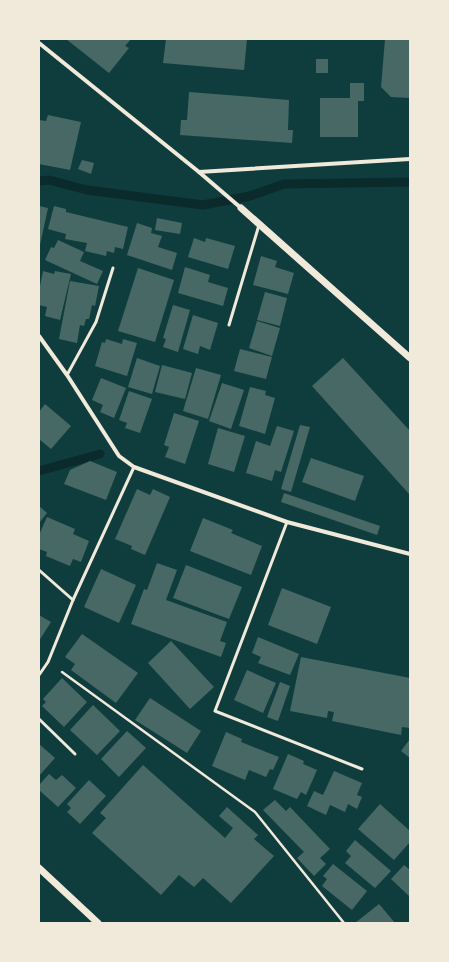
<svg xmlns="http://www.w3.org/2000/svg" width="449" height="962" font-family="'Source Sans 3',sans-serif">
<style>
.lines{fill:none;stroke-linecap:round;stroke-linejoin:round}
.stream{stroke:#0a2a2b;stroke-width:9}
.building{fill:#486865}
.path{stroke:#f1e9da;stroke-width:2.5}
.service{stroke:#f1e9da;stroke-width:3}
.minor{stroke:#f1e9da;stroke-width:4}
.tertiary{stroke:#f1e9da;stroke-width:7}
</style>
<rect width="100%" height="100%" fill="#0f3d3e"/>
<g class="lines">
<g class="stream">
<path d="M39 181 49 180 87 190 203 205 250 196 284 184 410 182"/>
<path d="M39 471 100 454"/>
</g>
</g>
<g class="building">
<path d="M66 39H131L125 46 129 48 109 73Z"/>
<path d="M166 39H247L244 70 163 63Z"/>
<path d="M385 39H410V98L391 97 381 87Z"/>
<rect x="316" y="59" width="12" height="14"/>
<path d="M350 83H364V101H358V137H320V98H350Z"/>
<path d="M189 92 289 100 288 130H293L292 143 180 135 181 120H187Z"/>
<path d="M48 115 81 122 70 170 39 164V120L46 121Z"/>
<path d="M82 160 94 163 91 174 78 169Z"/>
<path d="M39 206 48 208 40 245H39Z"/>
<path d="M54 206 66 209V212L128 227 123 249 115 247 114 253 107 251 106 256 85 251 87 243 65 239 66 234 48 229Z"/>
<path d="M157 218 182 223 180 234 155 230Z"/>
<path d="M137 223 152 228 151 233 162 236 158 247 177 253 172 270 127 255Z"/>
<path d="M194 238 205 242 206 238 235 246 228 269 188 257Z"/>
<path d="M58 240 84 252 80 261 103 271 97 284 45 260 51 247 54 248Z"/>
<path d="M261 256 277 261 275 267 294 273 288 294 253 285Z"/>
<path d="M185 267 210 275 208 282 228 288 223 306 178 293Z"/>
<path d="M138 268 174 280 155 342 118 331Z"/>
<path d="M43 271 54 274 55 271 71 274 60 320 45 316 47 307 39 305V291Z"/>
<path d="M70 281 99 286 95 306 92 305 89 319H86L84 326 80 325 77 343 59 339Z"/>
<path d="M265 292 287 298 280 326 257 320Z"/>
<path d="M173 305 190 310 178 352 163 347 166 339 163 338Z"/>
<path d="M193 315 218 323 210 350 200 346 198 354 183 349Z"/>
<path d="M257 321 280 328 272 356 249 348Z"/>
<path d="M106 339 122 344 123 339 137 343 127 376 95 366 102 342 105 343Z"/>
<path d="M240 349 272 357 266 379 234 371Z"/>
<path d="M137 358 160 366 152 394 128 387Z"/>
<path d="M343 358 410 431V495L312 386Z"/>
<path d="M162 365 192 373 185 399 155 392Z"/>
<path d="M196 368 221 375 208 419 183 411Z"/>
<path d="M101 378 126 388 114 418 100 412 103 405 92 400Z"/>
<path d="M222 383 244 390 231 429 209 421Z"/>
<path d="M250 387 266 391 265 395 275 398 265 434 239 426Z"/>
<path d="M129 391 152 399 140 433 125 428 127 423 119 420Z"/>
<path d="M45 404 71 426 51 449 39 439V412Z"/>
<path d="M174 413 199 421 185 464 165 457 169 447 164 445Z"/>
<path d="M300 425 310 427 291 492 281 489Z"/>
<path d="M277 426 294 431 281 472 275 470 272 481 246 473 256 441 270 446Z"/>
<path d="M218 428 245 436 234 472 208 464Z"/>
<path d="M311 458 364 476 355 501 302 482Z"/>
<path d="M90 461 117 472 106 500 64 484 70 470Z"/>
<path d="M137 489 150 495 153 489 170 497 145 555 131 549 132 546 115 539Z"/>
<path d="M284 493 380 526 377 535 281 502Z"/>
<path d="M39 506 47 513 39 523Z"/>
<path d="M47 517 75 529 73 534 89 541 81 562 73 559 70 566 46 556 47 552 39 549V535Z"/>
<path d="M203 518 233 530 231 533 262 546 251 575 190 551Z"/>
<path d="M157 563 177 570 166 600 227 622 220 641 226 643 221 657 131 624 144 589 147 590Z"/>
<path d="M186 565 242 587 229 619 173 598Z"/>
<path d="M101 569 136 585 119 623 84 607Z"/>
<path d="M282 588 331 607 317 644 268 625Z"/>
<path d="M39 615 51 622 39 641Z"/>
<path d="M82 634 138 673 116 703 71 670 75 664 65 657Z"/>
<path d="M258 637 299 654 290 675 258 663 261 657 252 653Z"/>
<path d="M171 641 214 687 190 709 148 663Z"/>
<path d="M301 657 410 678V728L402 727 401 735 332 721 334 712 328 711 327 718 290 711Z"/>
<path d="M247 670 276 683 263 713 234 700Z"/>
<path d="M62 678 87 702 64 727 42 706 46 702 43 699Z"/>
<path d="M280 682 290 686 278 721 267 717Z"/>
<path d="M150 698 201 731 187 753 135 720Z"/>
<path d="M93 705 120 731 97 755 70 730Z"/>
<path d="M127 731 146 748 119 777 101 759Z"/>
<path d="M226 732 242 739 241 742 279 757 273 770 270 769 266 777 249 770 245 780 212 766Z"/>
<path d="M410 739V758L401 751Z"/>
<path d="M39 744 55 758 39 776Z"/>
<path d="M288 754 304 761 303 764 317 770 306 795 301 792 297 799 273 789Z"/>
<path d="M143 765 225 838 233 828 219 816 227 807 258 835 254 839 274 856 231 903 203 878 194 887 179 875 161 895 92 833 106 818 100 813Z"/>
<path d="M334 771 362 783 357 795 362 797 357 809 348 804 345 812 330 805 326 815 307 806 314 791 323 795Z"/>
<path d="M49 774 56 780 62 775 76 788 58 807 39 790V785Z"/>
<path d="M89 780 106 796 80 824 67 812 71 808 67 804Z"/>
<path d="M275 800 286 811 290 807 330 849 320 858 326 864 314 876 297 858 304 852 263 810Z"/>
<path d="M380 804 410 831V842L394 860 358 829Z"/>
<path d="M355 840 391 871 375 888 345 863 351 856 346 851Z"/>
<path d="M333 864 367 891 352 910 322 886 327 879 323 876Z"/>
<path d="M404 865 410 870V897L391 879Z"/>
<path d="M379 904 395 923H355Z"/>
</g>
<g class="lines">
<path class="path" d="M62 672 255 812 344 923"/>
<g class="service">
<path d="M229 325 259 225"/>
<path d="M67 375 96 322 113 268"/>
<path d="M287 522 215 711 362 769"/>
<path d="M39 570 73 600"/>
<path d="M39 675 48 662 73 600 134 467"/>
<path d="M39 719 75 754"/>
</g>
<g class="minor">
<path d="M39 43 199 172 241 208"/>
<path d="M199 172 410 159"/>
<path d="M39 336 67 375 119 456 134 467 287 522 410 554"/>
</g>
<g class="tertiary">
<path d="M241 208 410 358"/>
<path d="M39 868 98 923"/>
</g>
</g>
<rect width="449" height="962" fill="none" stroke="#f1e9da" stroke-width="80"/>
</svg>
